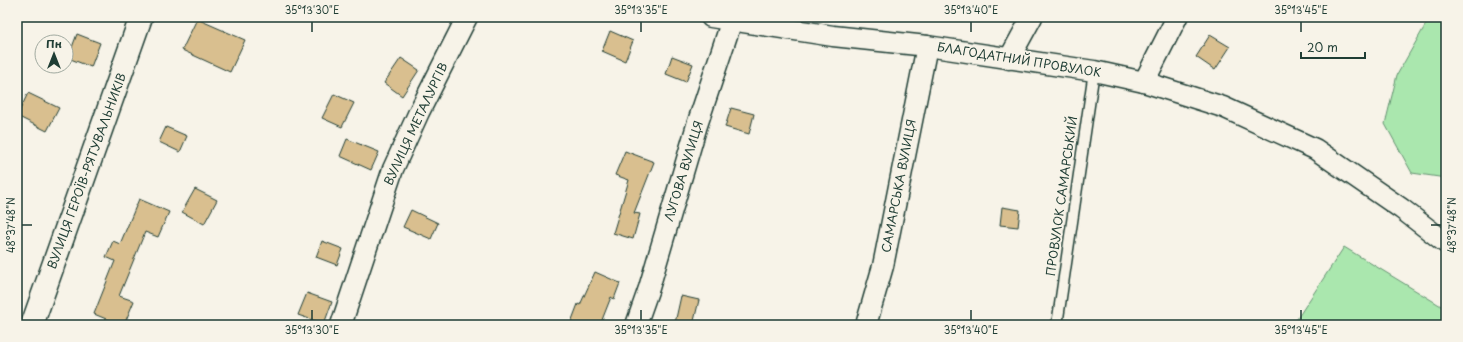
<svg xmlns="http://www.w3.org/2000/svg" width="1463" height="342" font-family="'Playpen Sans',sans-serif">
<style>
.green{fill:#aae7ae;stroke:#649271}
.building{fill:#d9bf8f;stroke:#1f3d34}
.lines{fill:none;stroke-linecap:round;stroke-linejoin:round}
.service-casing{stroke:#1f3d34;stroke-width:13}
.minor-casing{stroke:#1f3d34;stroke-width:23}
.tertiary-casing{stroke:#1f3d34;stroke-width:25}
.service{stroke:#f7f3e8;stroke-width:10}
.minor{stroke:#f7f3e8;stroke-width:20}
.tertiary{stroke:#f7f3e8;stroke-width:22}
.ticks{fill:none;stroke:#1f3d34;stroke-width:1.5}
.labels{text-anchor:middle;stroke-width:3.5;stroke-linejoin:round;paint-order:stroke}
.street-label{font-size:12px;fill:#1f3d34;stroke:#f7f3e8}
.neatline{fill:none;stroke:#1f3d34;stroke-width:1.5}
.ticks-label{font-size:10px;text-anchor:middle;fill:#1f3d34}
</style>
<rect width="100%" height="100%" fill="#f7f3e8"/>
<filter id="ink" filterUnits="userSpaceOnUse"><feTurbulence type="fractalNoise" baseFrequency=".025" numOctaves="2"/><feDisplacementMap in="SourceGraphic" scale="8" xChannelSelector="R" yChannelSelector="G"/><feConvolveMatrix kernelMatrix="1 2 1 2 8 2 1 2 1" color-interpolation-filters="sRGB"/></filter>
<g filter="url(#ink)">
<g class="green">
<path d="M1430 17 1446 20V178L1412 173 1385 124 1397 75Z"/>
<path d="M1344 247 1446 309V325H1293Z"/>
</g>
<g class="building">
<path d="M197 19 245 40 230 72 182 50Z"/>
<path d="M610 31 633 41 625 61 602 51Z"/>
<path d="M77 34 100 43 91 67 68 58Z"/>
<path d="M1210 35 1230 47 1215 70 1196 57Z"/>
<path d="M672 56 693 64 686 82 666 74Z"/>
<path d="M401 58 419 70 402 96 384 83Z"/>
<path d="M28 93 59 108 47 131 17 116Z"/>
<path d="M334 94 354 103 342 127 322 118Z"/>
<path d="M731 108 754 114 749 134 725 127Z"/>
<path d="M166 127 187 136 180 152 159 142Z"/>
<path d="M347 139 379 152 371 170 340 156Z"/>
<path d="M625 151 654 162 634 213 640 214 633 239 613 233 629 180 615 175Z"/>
<path d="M195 189 217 200 204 224 182 212Z"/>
<path d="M139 199 169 212 158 237 145 232 119 296 134 301 124 325H121L94 314 115 261 106 257 113 241 120 244Z"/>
<path d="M1002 207 1020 210 1018 227 1000 225Z"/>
<path d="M411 210 438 223 431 239 403 227Z"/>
<path d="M322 241 343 249 337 265 316 257Z"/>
<path d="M595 272 620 283 614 299 611 297 600 325H570L578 304 580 305Z"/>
<path d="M307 293 332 302 324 324 298 315Z"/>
<path d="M681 296 699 300 693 325 675 323Z"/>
</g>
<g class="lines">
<defs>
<path id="service" d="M1057 325 1094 71"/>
<g id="minor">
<path d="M711 17 833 36 927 46 1094 71 1144 82 1223 107 1315 149 1402 209 1446 243"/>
<path d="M1009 59 1032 17"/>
<path d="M1144 82 1177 17"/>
<path d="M341 325 393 169 419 112 467 17"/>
<path d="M636 325 649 288 697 125 733 17"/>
<path d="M866 325 883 266 927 46"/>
</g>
<path id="tertiary" d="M32 325 141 17"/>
</defs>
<use href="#service" class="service-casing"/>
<use href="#minor" class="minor-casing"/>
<use href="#tertiary" class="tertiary-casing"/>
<use href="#service" class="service"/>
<use href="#minor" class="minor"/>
<use href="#tertiary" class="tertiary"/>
</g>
</g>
<path class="ticks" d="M312 22V32M641 22V32M971 22V32M1301 22V32M22 225H32M1431 225H1441M312 310V320M641 310V320M971 310V320M1301 310V320"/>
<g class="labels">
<g class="street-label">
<text transform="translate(1019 60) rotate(9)" y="4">БЛАГОДАТНИЙ ПРОВУЛОК</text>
<text transform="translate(416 124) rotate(-65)" y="4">ВУЛИЦЯ МЕТАЛУРГІВ</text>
<text transform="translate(87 171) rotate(-70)" y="4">ВУЛИЦЯ ГЕРОЇВ-РЯТУВАЛЬНИКІВ</text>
<text transform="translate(684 171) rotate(-73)" y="4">ЛУГОВА ВУЛИЦЯ</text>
<text transform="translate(899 186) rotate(-79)" y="4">САМАРСЬКА ВУЛИЦЯ</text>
<text transform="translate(1062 196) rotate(-82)" y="4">ПРОВУЛОК САМАРСЬКИЙ</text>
</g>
</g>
<rect width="1463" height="342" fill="none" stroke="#f7f3e8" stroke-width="44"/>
<g transform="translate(54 54)"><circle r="19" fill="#f7f3e8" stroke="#a1aaa0"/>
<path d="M0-3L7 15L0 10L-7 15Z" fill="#1f3d34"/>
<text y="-6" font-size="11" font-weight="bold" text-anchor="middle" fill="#1f3d34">Пн</text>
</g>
<path d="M1301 52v6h64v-6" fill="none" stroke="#1f3d34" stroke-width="2"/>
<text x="1307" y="52" font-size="12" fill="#1f3d34" stroke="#f7f3e8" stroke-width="3" paint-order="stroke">20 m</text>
<rect x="22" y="22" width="1419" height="298" class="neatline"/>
<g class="ticks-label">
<text x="312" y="14">35°13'30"E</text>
<text x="641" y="14">35°13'35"E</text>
<text x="971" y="14">35°13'40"E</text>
<text x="1301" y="14">35°13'45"E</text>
<text transform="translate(11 225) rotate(-90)" y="4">48°37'48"N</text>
<text transform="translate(1452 225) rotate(-90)" y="4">48°37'48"N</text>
<text x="312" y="334">35°13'30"E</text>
<text x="641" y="334">35°13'35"E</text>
<text x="971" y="334">35°13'40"E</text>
<text x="1301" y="334">35°13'45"E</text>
</g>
</svg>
